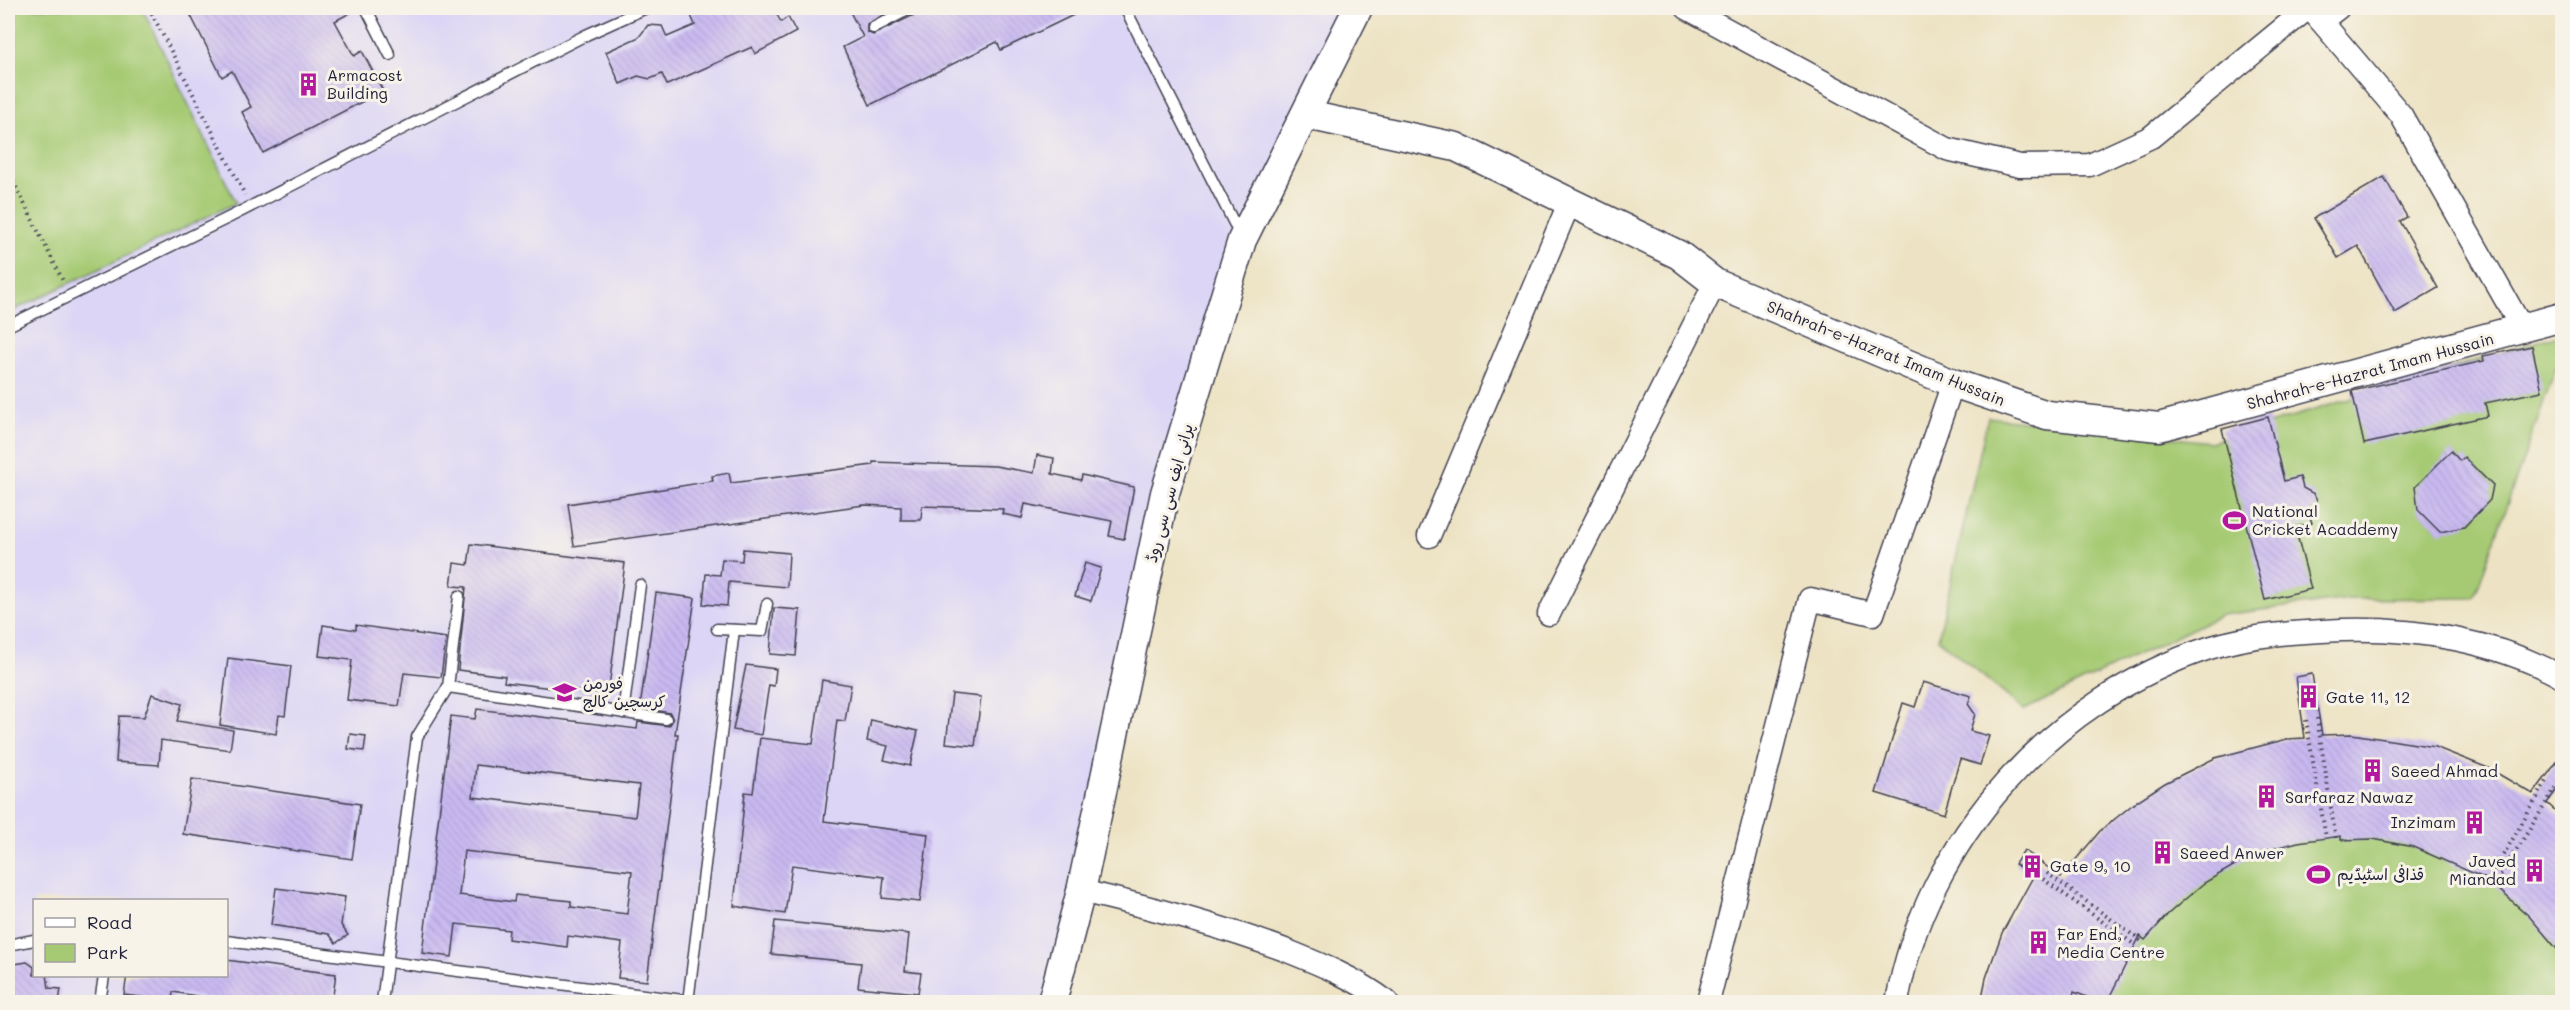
<svg xmlns="http://www.w3.org/2000/svg" width="2570" height="1010" font-family="Mali,'Playpen Sans Arabic',sans-serif">
<style>
.built{fill:#dcd5f6;fill-rule:evenodd}
.park{fill:#a6ca73;stroke:#647657;stroke-width:1.5}
.building{fill:url(#building-back-hatch);fill-rule:evenodd}
.lines{fill:none;stroke-linecap:round;stroke-linejoin:round}
.service-casing{stroke:#403f50;stroke-width:13}
.minor-casing{stroke:#403f50;stroke-width:25}
.tertiary-casing{stroke:#403f50;stroke-width:31}
.path{stroke:#403f50;stroke-width:4;stroke-dasharray:1.5 4.5;stroke-linecap:butt}
.service{stroke:#fff;stroke-width:10}
.minor{stroke:#fff;stroke-width:22}
.tertiary{stroke:#fff;stroke-width:28}
.labels{text-anchor:middle;stroke-width:6;stroke-linejoin:round;paint-order:stroke}
.poi-label{font-size:16px;fill:#22223b;stroke:#f7f3e8;text-anchor:start}
.street-label{font-size:16px;fill:#22223b;stroke:#f7f3e8}
</style>
<defs>
<pattern id="building-back-hatch" width="6" height="6" patternUnits="userSpaceOnUse" patternTransform="scale(1.5)"><rect width="6" height="6" fill="#c9b9f1"/><path d="M-1 5l2 2M0 0l6 6M5-1l2 2" fill="none" stroke="#ac9fd0"/></pattern>
</defs>
<rect width="100%" height="100%" fill="#f7f3e8"/>
<filter id="ink" filterUnits="userSpaceOnUse"><feTurbulence type="fractalNoise" baseFrequency=".0167" numOctaves="2"/><feDisplacementMap in="SourceGraphic" scale="12" xChannelSelector="R" yChannelSelector="G"/><feConvolveMatrix kernelMatrix="1 2 1 2 8 2 1 2 1" color-interpolation-filters="sRGB"/></filter>
<filter id="wash" filterUnits="userSpaceOnUse"><feTurbulence type="fractalNoise" baseFrequency=".008" numOctaves="4" result="noise"/><feDisplacementMap in="SourceGraphic" scale="24" xChannelSelector="R" yChannelSelector="G"/><feGaussianBlur stdDeviation="1.35" result="paint"/><feColorMatrix in="noise" values="0 0 0 0 0 0 0 0 0 0 0 0 0 0 0 0 0 1.4 0 .05"/><feComposite in="paint" operator="in"/></filter>
<g filter="url(#wash)">
<rect width="100%" height="100%" fill="#ede3c4"/>
<path class="built" d="M8 8H1358L1242 240 1052 1002H8ZM34 900H226V976H34Z"/>
<g class="park">
<path d="M8 8H142L236 203 8 313Z"/>
<path d="M2562 334V350L2474 598 2349 599 2221 615 2024 710 1938 639 1988 417 2210 442Z"/>
<path d="M2544 805 2562 820V1002H2014L2022 973 2090 856Z"/>
</g>
<g id="blocks">
<g class="building">
<path d="M187 8H359L335 21 354 56 362 51 383 91 263 153 242 112 251 107 232 71 222 77Z"/>
<path d="M702 8H773L781 22 788 17 796 32 755 54 752 47 667 85 662 74 650 79 638 76 620 84 606 52 639 37 648 25 662 26 667 37 695 25 690 13Z"/>
<path d="M848 8H896L867 24V32L873 35 914 15 918 8H1088L1001 50 997 42 870 105 843 47 863 37Z"/>
<path d="M2384 177 2407 217 2400 221 2438 288 2395 313 2358 246 2338 258 2314 218Z"/>
<path d="M2532 346 2542 391 2485 403 2488 416 2364 444 2352 391 2484 361 2483 356Z"/>
<path d="M2268 417 2284 481 2300 477 2303 488 2314 494 2317 500V506L2309 514 2312 523 2295 527 2311 589 2265 600 2222 429Z"/>
<path d="M2451 451 2460 461 2464 457 2493 486 2490 500 2464 527 2440 532 2418 510 2415 487Z"/>
<path d="M1037 455 1054 458 1052 474 1081 480 1082 475 1134 487 1124 539 1109 536 1112 521 1025 504 1022 518 1002 514 1003 509 922 506 921 520H901V507L864 505 574 546 568 504 713 481 712 476 729 473 731 483 873 465V462L995 466 1034 473Z"/>
<path d="M471 544 625 563 608 695 504 682 505 676 458 670 466 587 451 586 454 563 468 565Z"/>
<path d="M743 549 789 553 787 587 729 582 727 606 703 604 706 574 720 575 722 559 742 561Z"/>
<path d="M1085 563 1101 568 1091 601 1075 596Z"/>
<path d="M656 593 695 598 675 734H678L647 981 618 978 622 943 568 936 567 947 508 939 509 930 456 924 452 957 422 953 451 716 475 719 477 709 637 729 638 722 669 726 673 720 670 713 640 708ZM476 765 639 785 635 817 473 797ZM464 851 632 871 627 914 571 907V901L515 895 514 902 459 895Z"/>
<path d="M774 608 800 610 796 656 770 654Z"/>
<path d="M323 625 356 630V625L446 638 441 677 404 673 399 706 347 700 352 660 319 656Z"/>
<path d="M228 658 291 666 285 716 279 715 276 734 220 725Z"/>
<path d="M746 665 776 669 774 686 769 685 761 735 733 730Z"/>
<path d="M2312 674 2322 735 2352 734 2435 747 2488 768 2533 794 2562 755V783L2547 803 2562 817V955L2529 916 2496 887 2498 884 2413 847 2373 839 2341 840V836L2298 842 2264 851 2247 858 2204 883 2168 914 2145 940 2140 936 2107 1002H2100L2074 992 2071 1002H1981L1986 978 2002 933 2033 877 2015 864 2024 850 2061 877 2100 831 2137 801 2165 783 2215 758 2287 739 2305 738 2296 677Z"/>
<path d="M822 680 851 685 845 721 837 720 824 821 928 834 920 902 882 898 884 877 792 865 785 914 734 906 745 792 753 793 760 738 813 744Z"/>
<path d="M1923 682 1971 696 1968 704 1975 714 1970 731 1989 736 1980 765 1960 759 1944 814 1876 793 1903 703 1915 707Z"/>
<path d="M152 694 182 704 177 721 233 730 230 750 161 740 159 765 116 762 119 716 144 717Z"/>
<path d="M952 694 981 697 975 746 946 743Z"/>
<path d="M871 720 918 731 910 766 884 760 888 746 867 741Z"/>
<path d="M350 734 366 736 364 751 348 749Z"/>
<path d="M192 779 360 804 352 859 183 834Z"/>
<path d="M276 888 345 897 341 925 348 935 336 943 329 934 271 925Z"/>
<path d="M775 921 909 934 905 971 921 973 918 993 858 987 861 963 771 954Z"/>
<path d="M226 960 336 974 332 1002H230L173 992 172 1002H146L147 998 124 995 127 975H226Z"/>
<path d="M27 962 34 967V975H47L49 988 61 989 59 1002H8V965Z"/>
</g>
</g>
</g>
<g filter="url(#ink)">
<use href="#blocks" fill-opacity="0" stroke="#403f50" stroke-width="1.5"/>
<g class="lines">
<defs>
<g id="service">
<path d="M366 8 390 55"/>
<path d="M1125 8 1240 235"/>
<path d="M873 28 911 8"/>
<path d="M8 326 230 217 586 35 646 8"/>
<path d="M717 629 762 631 767 604"/>
<path d="M448 687 666 719"/>
<path d="M623 713 640 585"/>
<path d="M226 941 698 1002"/>
<path d="M8 945 34 940"/>
<path d="M100 1002 104 976"/>
<path d="M382 1002 417 737 448 687 459 596"/>
<path d="M688 1002 734 630"/>
</g>
<g id="minor">
<path d="M1687 8 1947 149 2020 166 2090 165 2151 137 2308 8"/>
<path d="M2310 8 2401 115 2523 330"/>
<path d="M2321 21 2338 8"/>
<path d="M1429 536 1570 201"/>
<path d="M1549 614 1715 283"/>
<path d="M1081 891C1150 907 1218 925 1285 950 1320 964 1357 979 1387 1002"/>
<path d="M1708 1002 1810 599 1873 614 1953 383"/>
<path d="M1897 1002C1925 840 2053 699 2209 648 2252 634 2299 632 2343 630 2418 628 2496 641 2562 677"/>
</g>
<g id="tertiary">
<path d="M1307 115 1456 147 1679 255 1715 283 1953 383 2047 415 2159 427 2562 317"/>
<path d="M1052 1002 1081 891 1165 493 1242 240 1358 8"/>
</g>
</defs>
<use href="#service" class="service-casing"/>
<use href="#minor" class="minor-casing"/>
<use href="#tertiary" class="tertiary-casing"/>
<g class="path">
<path d="M149 8 245 195"/>
<path d="M8 171 64 283"/>
<path d="M2317 718 2336 840"/>
<path d="M2306 720 2326 838"/>
<path d="M2047 873 2144 943"/>
<path d="M2043 879 2135 945"/>
<path d="M2488 881 2548 779"/>
<path d="M2494 885 2557 786"/>
</g>
<use href="#service" class="service"/>
<use href="#minor" class="minor"/>
<use href="#tertiary" class="tertiary"/>
</g>
</g>
<defs>
<symbol id="building-bare" viewBox="-9 -9 18 18"><path d="M-4-6H4V6H1V3H-1V6H-4ZM-2.5-4.3h1.7v1.8h-1.7ZM.8-4.3h1.7v1.8H.8ZM-2.5-1h1.7V.8h-1.7ZM.8-1h1.7V.8H.8Z" fill="#b5179e" stroke="#f7f3e8" stroke-width="2.5" paint-order="stroke"/></symbol>
<symbol id="stadium-bare" viewBox="-9 -9 18 18"><path d="M0-5a6.5 5 0 1 0 0 10a6.5 5 0 1 0 0-10ZM-3.5-1.8h7v3.6h-7Z" fill="#b5179e" stroke="#f7f3e8" stroke-width="2.5" paint-order="stroke"/></symbol>
<symbol id="university-bare" viewBox="-9 -9 18 18"><path d="M0-5L7-2L0 1L-7-2ZM-4 1L0 2.5L4 1V4Q0 6-4 4Z" fill="#b5179e" stroke="#f7f3e8" stroke-width="2.5" paint-order="stroke"/></symbol>
</defs>
<g fill-rule="evenodd">
<use href="#building-bare" x="292" y="68" width="33" height="33"/>
<use href="#stadium-bare" x="2218" y="504" width="33" height="33"/>
<use href="#university-bare" x="548" y="676" width="33" height="33"/>
<use href="#building-bare" x="2292" y="680" width="33" height="33"/>
<use href="#building-bare" x="2356" y="754" width="33" height="33"/>
<use href="#building-bare" x="2250" y="780" width="33" height="33"/>
<use href="#building-bare" x="2458" y="806" width="33" height="33"/>
<use href="#building-bare" x="2146" y="836" width="33" height="33"/>
<use href="#building-bare" x="2016" y="850" width="33" height="33"/>
<use href="#building-bare" x="2518" y="854" width="33" height="33"/>
<use href="#stadium-bare" x="2302" y="858" width="33" height="33"/>
<use href="#building-bare" x="2022" y="926" width="33" height="33"/>
</g>
<g class="labels">
<g class="poi-label">
<text x="327" y="81">Armacost<tspan x="327" dy="18">Building</tspan></text>
<text x="2252" y="517">National<tspan x="2252" dy="18">Cricket Acaddemy</tspan></text>
<text x="583" y="689">فورمن<tspan x="583" dy="18">کرسچین کالج</tspan></text>
<text x="2326" y="703">Gate 11, 12</text>
<text x="2391" y="777">Saeed Ahmad</text>
<text x="2285" y="803">Sarfaraz Nawaz</text>
<text x="2456" y="828" text-anchor="end">Inzimam</text>
<text x="2180" y="859">Saeed Anwer</text>
<text x="2516" y="867" text-anchor="end">Javed<tspan x="2516" dy="18">Miandad</tspan></text>
<text x="2050" y="872">Gate 9, 10</text>
<text x="2337" y="880">قذافی اسٹیڈیم</text>
<text x="2057" y="940">Far End,<tspan x="2057" dy="18">Media Centre</tspan></text>
</g>
<g class="street-label">
<text transform="translate(1886 353) rotate(22)" y="6">Shahrah-e-Hazrat Imam Hussain</text>
<text transform="translate(2370 371) rotate(-15)" y="6">Shahrah-e-Hazrat Imam Hussain</text>
<text transform="translate(1169 493) rotate(-75)" y="6">پرانی ایف سی سی روڈ</text>
</g>
</g>
<rect width="2570" height="1010" fill="none" stroke="#f7f3e8" stroke-width="30"/>
<rect x="33" y="899" width="195" height="78" fill="#f7f3e8" stroke="#a29fa3" stroke-width="1.5"/>
<rect x="45" y="918" width="30" height="9" fill="#ffffff" stroke="#a29fa3" stroke-width="1.5"/>
<text x="87" y="929" font-size="18" fill="#22223b">Road</text>
<rect x="45" y="944" width="30" height="18" fill="#a6ca73" stroke="#a29fa3" stroke-width="1.5"/>
<text x="87" y="959" font-size="18" fill="#22223b">Park</text>
</svg>
